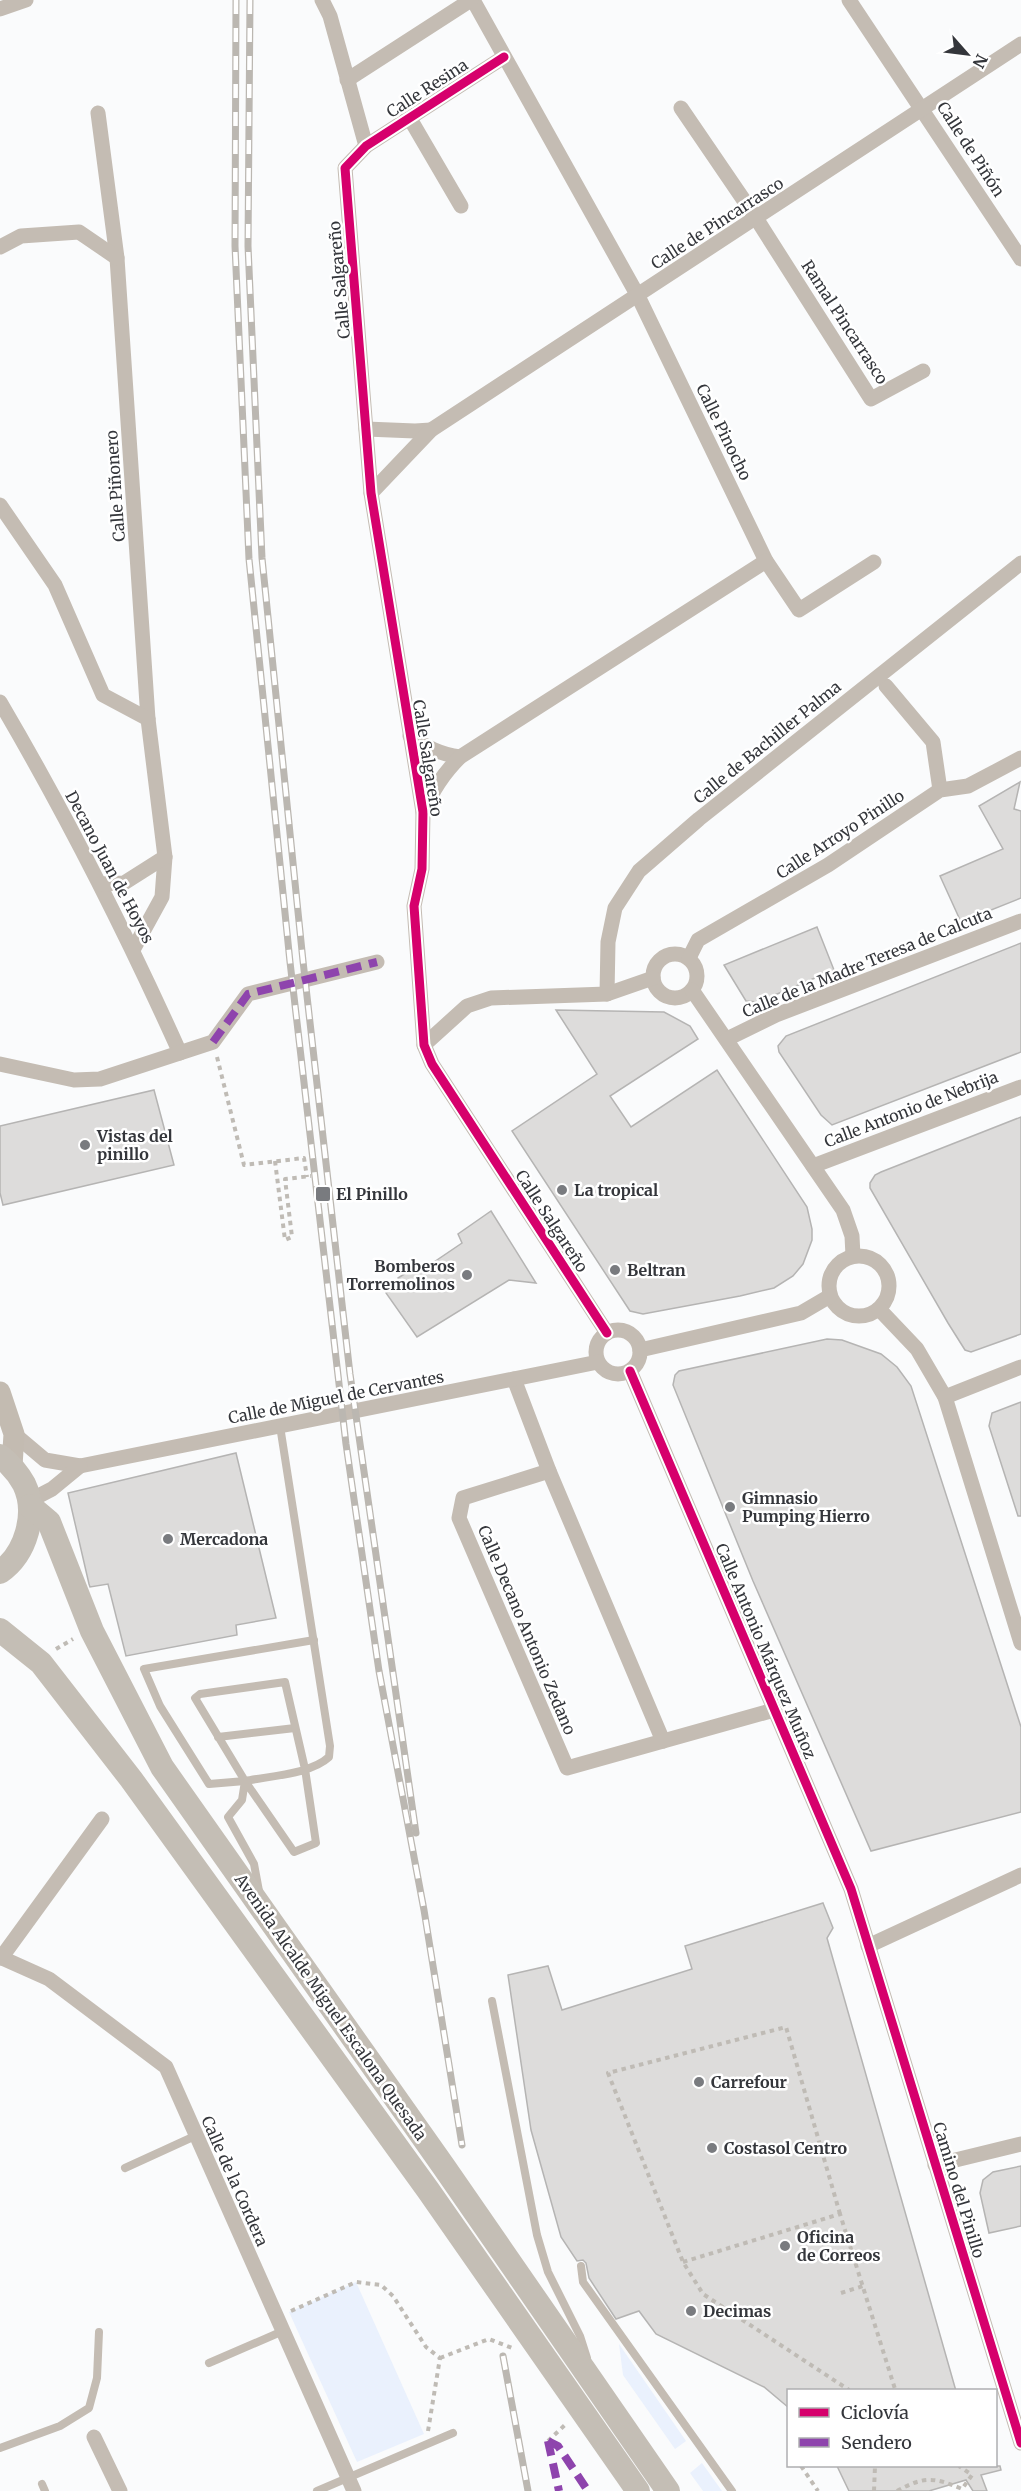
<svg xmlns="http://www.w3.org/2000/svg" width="1021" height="2491" font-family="Merriweather,serif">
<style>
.green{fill:#eaf1fd}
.building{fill:#dddcdb;stroke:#b5b4b3;stroke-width:1.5}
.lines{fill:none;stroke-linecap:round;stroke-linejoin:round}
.path{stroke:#bfbbb5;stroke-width:4;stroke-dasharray:4.5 4.5;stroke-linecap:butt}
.lane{stroke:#c4bcb3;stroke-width:8}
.street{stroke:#c4bcb3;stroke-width:15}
.secondary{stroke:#c3bbb1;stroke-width:21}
.primary{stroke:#c4beb5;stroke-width:24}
.rail-casing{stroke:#bbb7b1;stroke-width:7}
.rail{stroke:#fff;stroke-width:4.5;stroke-dasharray:14;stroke-linecap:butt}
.quiet{stroke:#8e44ad;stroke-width:8;stroke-dasharray:15 8;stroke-linecap:butt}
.cycleway-casing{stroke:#fff;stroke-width:13}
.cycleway{stroke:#d6006c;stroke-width:9}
.poi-dot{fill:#797b7f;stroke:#fff;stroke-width:2}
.labels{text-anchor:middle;stroke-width:5;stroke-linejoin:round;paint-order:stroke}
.street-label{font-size:16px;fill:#34363b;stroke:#fff}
.poi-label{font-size:16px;font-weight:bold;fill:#34363b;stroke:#fff;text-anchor:start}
</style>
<rect width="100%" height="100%" fill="#fafbfc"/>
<g class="green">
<path d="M356 2282 424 2434 357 2462 289 2312Z"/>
<path d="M619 2344 686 2441 675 2449 623 2375Z"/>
<path d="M702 2463 722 2491H703L690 2473Z"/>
</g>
<g class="building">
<path d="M1020 782 1014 809 1021 811V898L961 922 940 876 1003 849 979 806Z"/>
<path d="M817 927 834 970 758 1002 746 1001 724 965Z"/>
<path d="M1021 943V1052L832 1125 821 1115 779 1052 778 1046 786 1036Z"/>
<path d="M556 1010 664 1012 690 1026 698 1039 610 1096 631 1127 717 1070 807 1207 812 1229V1240L803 1264 793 1276 774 1288 740 1296 643 1314 630 1311 512 1131 597 1074Z"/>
<path d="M154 1090 174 1165 3 1205 0 1193V1126Z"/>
<path d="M1021 1117V1334L971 1352 965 1350 948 1323 870 1188V1183L875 1175 881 1172Z"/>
<path d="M491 1211 536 1283 509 1280 417 1337 386 1293 398 1283V1278L406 1273 402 1266 425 1268 462 1243 458 1234Z"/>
<path d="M827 1339 842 1340 881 1354 897 1367 911 1386 1021 1727V1812L871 1851 753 1581 673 1385 675 1375 679 1371Z"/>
<path d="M1021 1402V1516H1018L989 1426 992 1413Z"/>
<path d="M236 1453 276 1618 236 1625 237 1635 126 1656 108 1584 90 1587 89 1584 68 1493Z"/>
<path d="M823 1903 833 1928 827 1938 956 2391H789V2408L764 2387 656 2334 639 2311 616 2319 589 2278 586 2263 583 2260 577 2261 561 2237 531 2130 508 1975 548 1966 562 2010 692 1969 685 1946Z"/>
<path d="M1021 2166V2226L989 2233 980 2193 983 2180 993 2172Z"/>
<path d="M837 2466H1000L1001 2470 981 2475 987 2491H973L966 2480 929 2491H849Z"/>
</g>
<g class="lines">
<g class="path">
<path d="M217 1057 244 1165 304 1158 307 1177"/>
<path d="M275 1161 285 1240 292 1237 285 1179 311 1176"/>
<path d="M56 1649 73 1639"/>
<path d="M840 2214 786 2027 608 2073 683 2262 703 2294 849 2390"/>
<path d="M683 2262 840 2214 895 2389 892 2390"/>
<path d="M841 2293 863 2286"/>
<path d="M291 2311 356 2282 381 2285 393 2296 426 2347 440 2358"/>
<path d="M440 2358 489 2339 512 2348"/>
<path d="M428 2431 440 2358"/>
<path d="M548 2441 567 2423"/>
<path d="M801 2466 818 2491"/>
<path d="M874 2491 875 2466"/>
<path d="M897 2491C924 2476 934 2477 962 2489L972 2475 959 2466"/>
</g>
<g class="lane">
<path d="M218 1737 295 1728"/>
<path d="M245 1781 209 1784 160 1706 144 1669 314 1640"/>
<path d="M259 1891 254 1864 228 1817 242 1800 245 1781 294 1852 316 1843 305 1769 285 1682 200 1694 195 1698 245 1781C270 1776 311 1774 329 1757L330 1746 280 1426"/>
<path d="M492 2001 537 2235 548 2272 580 2336 587 2358"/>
<path d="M125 2168 195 2136"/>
<path d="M581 2266 583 2282 732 2491"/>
<path d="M209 2363 283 2331"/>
<path d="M0 2448 60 2426 89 2408 97 2378 99 2332"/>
<path d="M42 2484 45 2491"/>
<path d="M317 2491 453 2433"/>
</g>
<g class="street">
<path d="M322 0 330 16 366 146"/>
<path d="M473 0 638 296 766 561 799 610 874 562"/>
<path d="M849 0 1021 259"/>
<path d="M0 9 26 0"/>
<path d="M504 57 366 146 345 168 371 493 423 812 422 869 414 906 424 1045 432 1064 607 1333"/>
<path d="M347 80 471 0"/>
<path d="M681 108 756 218 871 399 923 371"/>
<path d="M98 113 117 258 148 719 165 857 162 897 133 950"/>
<path d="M409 117 461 206"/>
<path d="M0 247 21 236 79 232 117 258"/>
<path d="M366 429 415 431 431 430"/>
<path d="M371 493 431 430 1021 44"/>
<path d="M0 505 55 585 103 695 148 719"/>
<path d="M886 686 933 742 940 790"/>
<path d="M0 702C67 816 126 933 180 1053"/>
<path d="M410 736C426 747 440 754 460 757"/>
<path d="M423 812C433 790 443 774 460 757L766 561"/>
<path d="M100 884 124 883 165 857"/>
<circle cx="675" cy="976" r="22"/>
<path d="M689 958 698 940 828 865 940 790 968 786 1021 758"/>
<path d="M692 990 843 1210 852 1236 853 1256"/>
<path d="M607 994 608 942 615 908 639 871 699 819 1021 563"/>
<path d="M727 1039 776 1015 1021 921"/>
<path d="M424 1045 467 1006 491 998 607 994 653 978"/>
<path d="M0 1064 74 1080 100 1079 213 1042 248 994 377 962"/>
<path d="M813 1166 1021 1087"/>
<circle cx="859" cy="1286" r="30"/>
<path d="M879 1309 917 1349 945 1397 1021 1643"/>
<circle cx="618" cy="1352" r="22"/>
<path d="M640 1350 801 1313 830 1296"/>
<path d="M630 1371 851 1889 1021 2443"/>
<path d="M514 1379 549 1471 663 1741"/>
<path d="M945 1397 1021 1367"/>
<path d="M13 1433 45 1460 80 1466 598 1362"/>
<path d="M549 1471 463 1498 459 1518 567 1768 774 1710"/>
<path d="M29 1501 52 1489 80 1466"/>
<path d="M868 1946 1021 1875"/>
<path d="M0 1957 49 1979 166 2067 354 2491"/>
<path d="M1 1958 102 1819"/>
<path d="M935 2165 1021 2144"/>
<path d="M94 2437 120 2491"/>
</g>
<path class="secondary" d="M0 1392 14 1434 12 1466"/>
<g class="primary">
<path d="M0 1456C10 1464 18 1473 24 1484 38 1513 26 1554 0 1572"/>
<path d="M30 1506 49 1522 92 1631 162 1767 444 2167 668 2491"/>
<path d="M0 1630 41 1663 131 1779 428 2190 638 2491"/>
</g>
<defs>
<g id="rail">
<path d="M236 0 235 246 249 559 290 962 346 1444 379 1671 424 1910 462 2145"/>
<path d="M250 0 248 246 262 558 303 961 350 1374 416 1833"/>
<path d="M503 2356 528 2491"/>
</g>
</defs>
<use href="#rail" class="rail-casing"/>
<use href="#rail" class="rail"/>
<g class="quiet">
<path d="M213 1042 248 994 377 962"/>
<path d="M548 2441 558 2446 588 2491"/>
<path d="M548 2441 559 2491"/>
</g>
<defs>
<g id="cycleway">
<path d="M504 57 366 146 345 168 371 493 423 812 422 869 414 906 424 1045 432 1064 607 1333"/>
<path d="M630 1371 851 1889 1021 2443"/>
</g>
</defs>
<use href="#cycleway" class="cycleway-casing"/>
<use href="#cycleway" class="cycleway"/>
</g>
<g class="poi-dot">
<circle cx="85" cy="1145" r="6"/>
<circle cx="562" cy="1190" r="6"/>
<rect x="315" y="1186" width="16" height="16" rx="3"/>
<circle cx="615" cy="1270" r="6"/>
<circle cx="467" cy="1275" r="6"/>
<circle cx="730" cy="1507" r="6"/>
<circle cx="168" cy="1539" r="6"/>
<circle cx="699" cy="2082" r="6"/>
<circle cx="712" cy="2148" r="6"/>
<circle cx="785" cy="2246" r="6"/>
<circle cx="691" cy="2311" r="6"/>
</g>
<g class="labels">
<g class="street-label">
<text transform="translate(427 88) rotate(-33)" y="6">Calle Resina</text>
<text transform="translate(971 149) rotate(57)" y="6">Calle de Piñón</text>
<text transform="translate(717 223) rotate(-33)" y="6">Calle de Pincarrasco</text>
<text transform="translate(339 280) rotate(-95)" y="6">Calle Salgareño</text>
<text transform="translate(845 322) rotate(57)" y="6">Ramal Pincarrasco</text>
<text transform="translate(724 432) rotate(64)" y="6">Calle Pinocho</text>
<text transform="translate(115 486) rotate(-94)" y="6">Calle Piñonero</text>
<text transform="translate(767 742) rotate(-39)" y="6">Calle de Bachiller Palma</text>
<text transform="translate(428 758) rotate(81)" y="6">Calle Salgareño</text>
<text transform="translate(840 834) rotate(-33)" y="6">Calle Arroyo Pinillo</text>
<text transform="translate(110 867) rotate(62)" y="6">Decano Juan de Hoyos</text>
<text transform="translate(867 962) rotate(-22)" y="6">Calle de la Madre Teresa de Calcuta</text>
<text transform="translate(911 1109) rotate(-21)" y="6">Calle Antonio de Nebrija</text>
<text transform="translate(552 1221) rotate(57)" y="6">Calle Salgareño</text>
<text transform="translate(336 1397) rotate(-11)" y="6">Calle de Miguel de Cervantes</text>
<text transform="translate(527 1630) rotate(67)" y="6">Calle Decano Antonio Zedano</text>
<text transform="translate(766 1651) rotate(67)" y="6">Calle Antonio Márquez Muñoz</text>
<text transform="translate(331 2007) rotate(55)" y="6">Avenida Alcalde Miguel Escalona Quesada</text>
<text transform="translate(235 2181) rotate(66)" y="6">Calle de la Cordera</text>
<text transform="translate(959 2190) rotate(73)" y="6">Camino del Pinillo</text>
</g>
<g class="poi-label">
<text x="97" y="1142">Vistas del<tspan x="97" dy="18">pinillo</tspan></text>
<text x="574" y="1196">La tropical</text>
<text x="336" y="1200">El Pinillo</text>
<text x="455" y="1272" text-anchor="end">Bomberos<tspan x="455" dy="18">Torremolinos</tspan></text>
<text x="627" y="1276">Beltran</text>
<text x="742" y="1504">Gimnasio<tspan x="742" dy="18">Pumping Hierro</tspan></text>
<text x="180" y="1545">Mercadona</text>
<text x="711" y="2088">Carrefour</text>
<text x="724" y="2154">Costasol Centro</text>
<text x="797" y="2243">Oficina<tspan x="797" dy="18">de Correos</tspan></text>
<text x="703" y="2317">Decimas</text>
</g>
</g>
<rect x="787" y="2389" width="210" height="78" fill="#ffffff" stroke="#aeafb1" stroke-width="1.5"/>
<rect x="799" y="2408" width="30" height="9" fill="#d6006c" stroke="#aeafb1" stroke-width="1.5"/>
<text x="841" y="2419" font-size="18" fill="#34363b">Ciclovía</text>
<rect x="799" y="2438" width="30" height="9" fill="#8e44ad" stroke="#aeafb1" stroke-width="1.5"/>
<text x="841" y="2449" font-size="18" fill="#34363b">Sendero</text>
<g transform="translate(967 54) rotate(118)" stroke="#ffffff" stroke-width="4.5" paint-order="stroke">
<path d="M0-4.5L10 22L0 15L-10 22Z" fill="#34363b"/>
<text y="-9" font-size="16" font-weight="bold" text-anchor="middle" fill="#34363b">N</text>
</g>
</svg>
